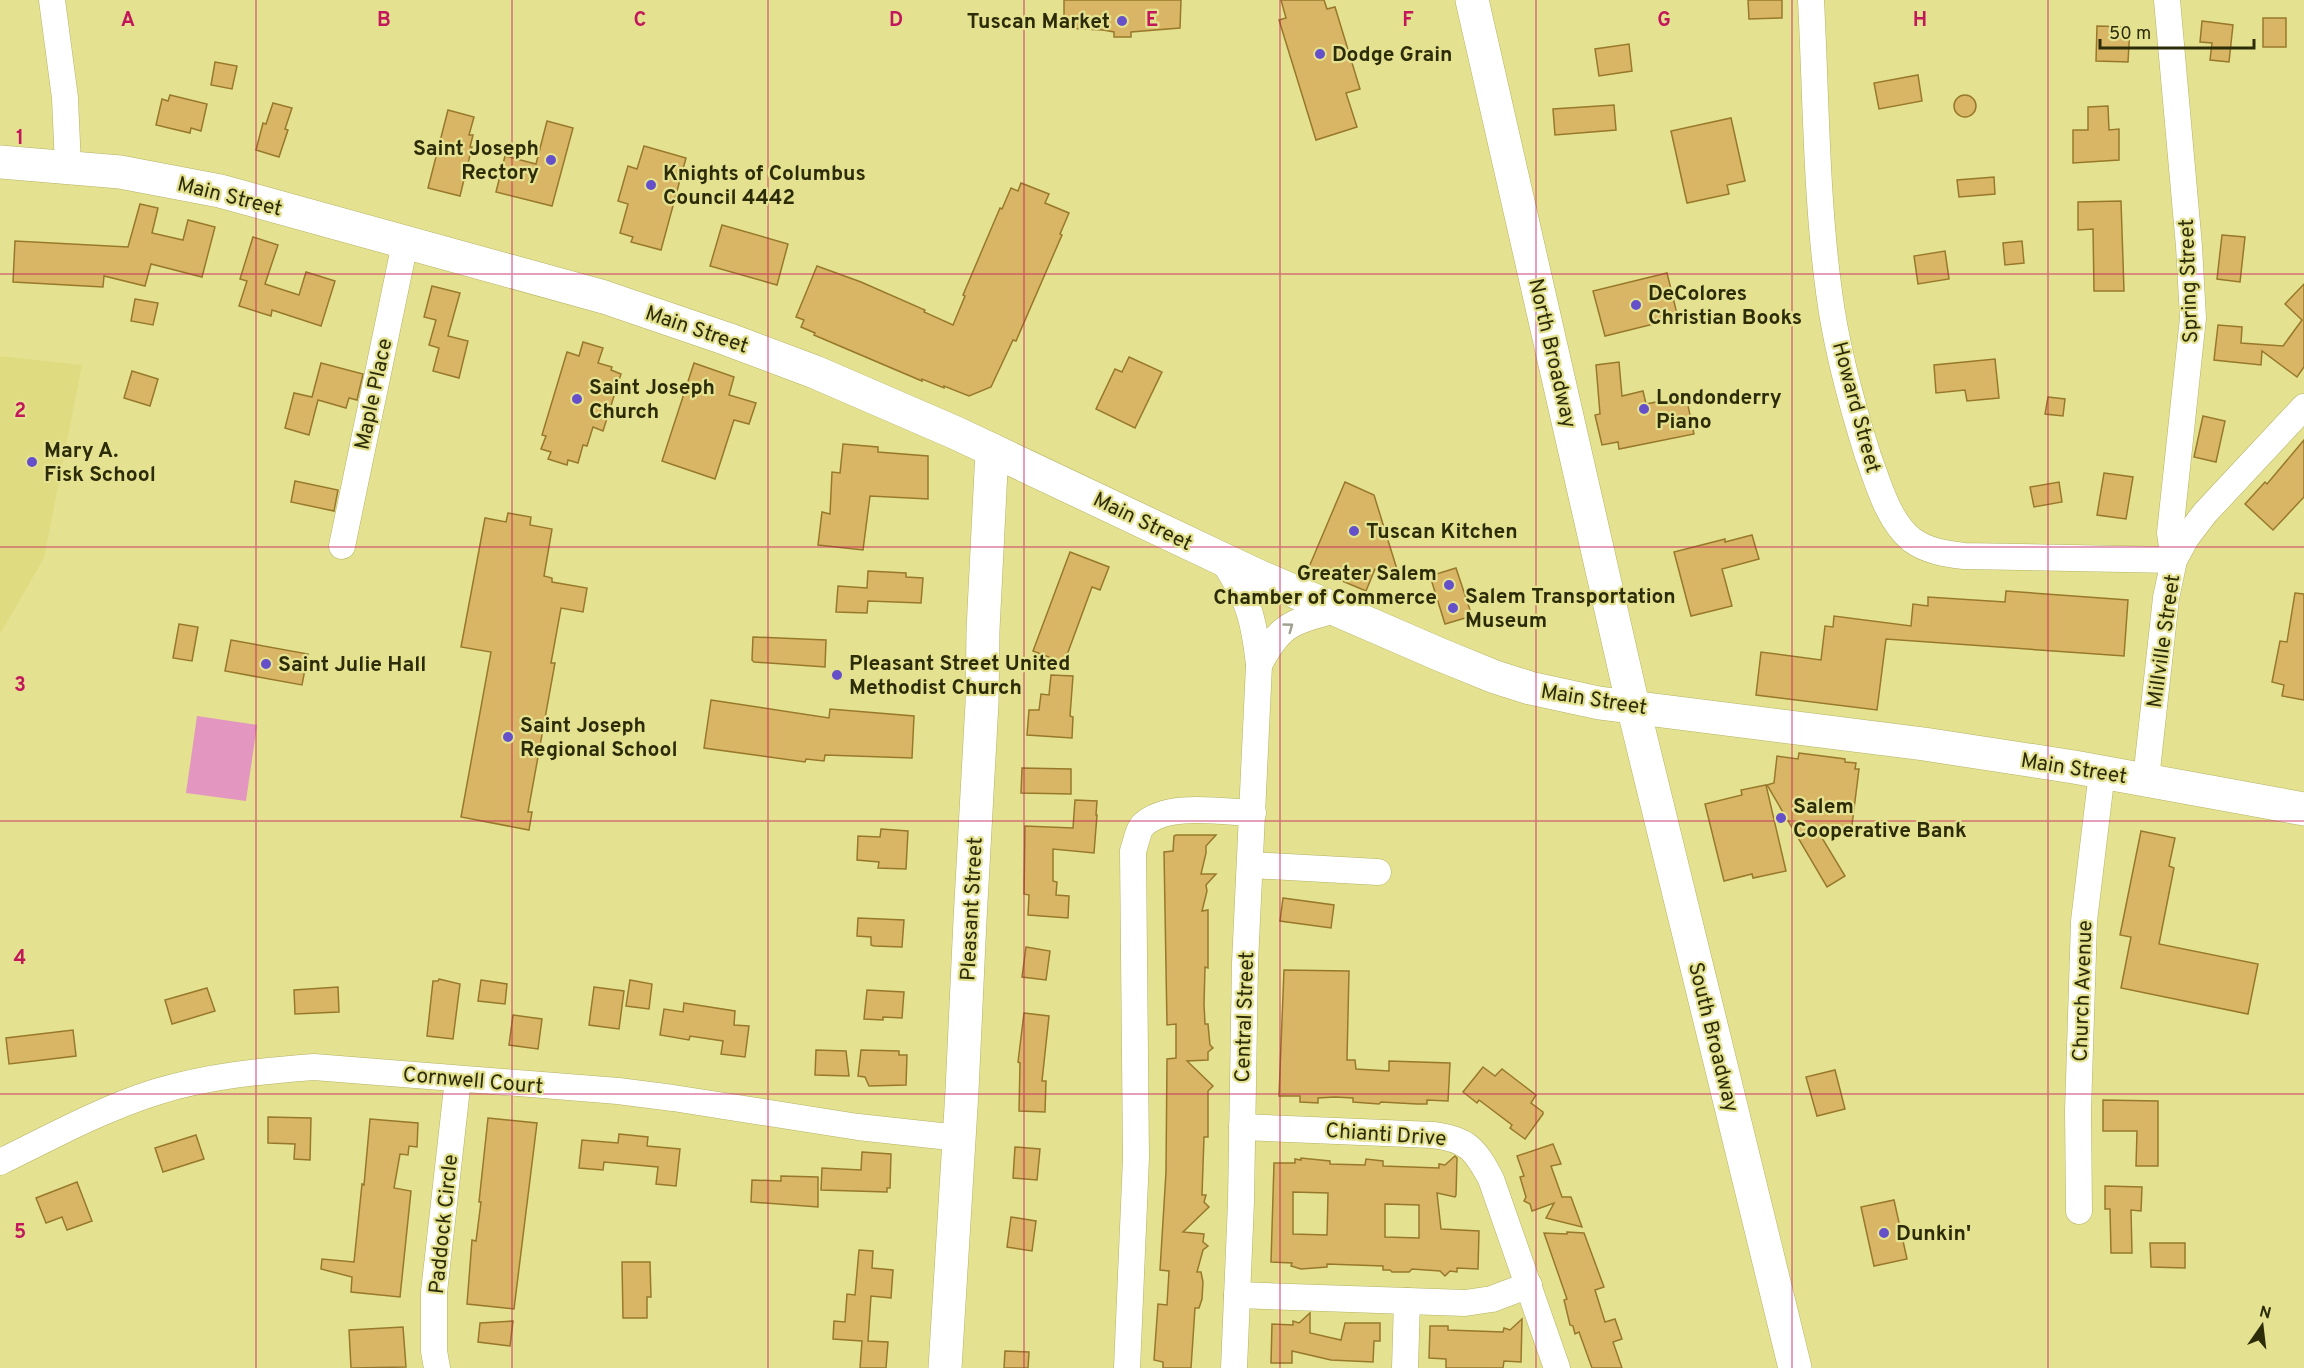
<svg xmlns="http://www.w3.org/2000/svg" width="2304" height="1368" font-family="Overpass,sans-serif">
<style>
.built{fill:#dedb81}
.green{fill:#e396bf}
.building{fill:#d9b665;stroke:#98792b;stroke-width:1.5;fill-rule:evenodd}
.lines{fill:none;stroke-linecap:round;stroke-linejoin:round}
.minor-casing{stroke:#b5b262;stroke-width:27}
.major-casing{stroke:#b5b262;stroke-width:34}
.minor{stroke:#fff;stroke-width:26}
.major{stroke:#fff;stroke-width:33}
.oneway{stroke:#a0a090}
.grid{fill:none;stroke:#c2185b;stroke-width:1.5;stroke-opacity:0.55}
.poi-dot{fill:#6650c9;stroke:#e4e291;stroke-width:2}
.labels{text-anchor:middle;stroke-width:4.5;stroke-linejoin:round;paint-order:stroke}
.poi-label{font-size:21px;font-weight:bold;fill:#2d2c09;stroke:#e4e291;text-anchor:start}
.street-label{font-size:21px;fill:#2d2c09;stroke:#e4e291}
.grid-label{font-size:20px;text-anchor:middle;font-weight:bold;fill:#c2185b;stroke:#e4e291;stroke-width:4.5;stroke-linejoin:round;paint-order:stroke}
</style>
<rect width="100%" height="100%" fill="#e4e291"/>
<path class="built" d="M0 356 82 365 44 558 0 634Z"/>
<path class="green" d="M197 716 257 725 246 801 186 793Z"/>
<g class="building">
<path d="M1064 0H1181L1180 28 1131 32V37H1114V32L1103 30 1064 28Z"/>
<path d="M1281 0H1324L1327 9 1335 7 1360 89 1346 93 1357 127 1316 140 1279 20 1286 18Z"/>
<path d="M1748 0H1782V18L1749 19Z"/>
<rect x="2263" y="18" width="23" height="29"/>
<path d="M2202 21 2233 25 2229 62 2210 60 2212 43 2200 42Z"/>
<path d="M2097 26 2130 27 2128 62 2096 61Z"/>
<path d="M1629 44 1632 71 1599 76 1595 49Z"/>
<path d="M215 62 237 66 232 89 211 85Z"/>
<path d="M1918 75 1922 101 1879 109 1874 83Z"/>
<circle cx="1965" cy="106" r="11"/>
<path d="M170 95 207 104 201 131 191 128 190 133 156 125 162 99 168 101Z"/>
<path d="M273 103 292 108 285 129 288 130 279 157 256 150 263 123 266 124Z"/>
<path d="M1614 105 1616 130 1555 135 1553 109Z"/>
<path d="M2108 106 2109 130 2119 129V160L2073 163V130H2088V107Z"/>
<path d="M448 110 474 117 469 135H473L470 147H472L460 196 428 188Z"/>
<path d="M1731 118 1745 181 1727 185 1729 194 1687 203 1671 131Z"/>
<path d="M547 121 573 128 552 206 496 192 505 156 536 164Z"/>
<path d="M644 146 686 158 661 250 631 242 633 237 620 233 628 204 618 201 628 166 637 169Z"/>
<path d="M1994 177 1995 194 1959 197 1957 180Z"/>
<path d="M1021 183 1049 194 1045 203 1069 213 1060 234 1062 235 1016 341 1013 340 991 387 969 396 944 386V388L922 379V381L814 335 815 333 801 327 804 320 796 317 817 266 861 282 925 310 924 312 953 325 965 296 963 295 1000 208 1002 209 1011 188 1018 191Z"/>
<path d="M2121 201 2124 291H2094L2093 229 2078 230V202Z"/>
<path d="M140 204 158 208 152 233 183 240 188 220 215 227 202 277 151 264 145 286 104 276 103 287 13 282 15 241 128 247Z"/>
<path d="M722 225 788 244 777 285 710 266Z"/>
<path d="M2222 235 2245 237 2240 282 2217 279Z"/>
<path d="M253 237 278 245 265 284 299 295 306 272 335 281 321 326 272 310 271 316 239 306 247 281 240 279Z"/>
<path d="M2022 241 2024 263 2005 265 2003 243Z"/>
<path d="M1945 251 1949 279 1918 284 1914 256Z"/>
<path d="M1667 273 1678 318 1605 336 1593 291Z"/>
<path d="M2304 284V367L2297 377 2262 351 2261 365 2214 360 2218 325 2242 327 2241 343 2283 346 2302 320 2285 304Z"/>
<path d="M432 286 460 293 448 336 468 341 459 378 433 371 439 348 429 345 436 320 424 317Z"/>
<path d="M135 299 158 303 153 325 131 321Z"/>
<path d="M583 342 603 348 598 363 612 367 611 370 621 374 603 431 593 427 587 446 583 445 578 463 568 460 567 465 548 459 551 452 541 449 546 436 542 435 567 352 579 356Z"/>
<path d="M1129 357 1162 372 1135 428 1096 409 1115 369 1122 372Z"/>
<path d="M1995 359 1999 398 1967 401 1965 390 1936 393 1934 365Z"/>
<path d="M1619 362 1622 396 1643 391 1646 404 1686 396 1694 434 1619 449 1618 442 1602 445 1595 415 1600 414 1596 365Z"/>
<path d="M321 363 363 374 357 400 349 398 346 408 318 400 309 435 285 428 294 393 312 397Z"/>
<path d="M694 363 734 377 729 395 756 403 749 424 734 420 715 479 662 461Z"/>
<path d="M132 371 158 379 150 406 124 398Z"/>
<path d="M2048 397 2065 399 2063 416 2045 414Z"/>
<path d="M2203 416 2225 421 2216 462 2194 457Z"/>
<path d="M2304 440V497L2273 530 2245 504 2265 482 2267 484Z"/>
<path d="M843 444 878 447V452L928 456V499L870 496 863 550 818 545 822 512 830 514 832 472 840 473Z"/>
<path d="M2104 473 2133 477 2126 519 2097 515Z"/>
<path d="M295 481 338 490 334 511 291 502Z"/>
<path d="M1345 482 1374 495 1400 579 1375 569 1366 591 1309 567Z"/>
<path d="M2059 482 2062 502 2034 507 2030 487Z"/>
<path d="M508 513 531 517 530 525 552 529 544 576 552 578V582L587 588 583 612 561 608 551 663H555L528 812H532L529 830 461 817 491 652 461 647 485 518 506 522Z"/>
<path d="M1752 535 1759 559 1722 569 1732 606 1691 616 1674 552 1725 539V542Z"/>
<path d="M1070 552 1109 567 1100 590 1092 587 1064 663 1033 651Z"/>
<path d="M1456 568 1472 616 1445 624 1430 576Z"/>
<path d="M868 571 906 573V577L923 578 921 603 868 601 867 613 836 612 838 586 867 588Z"/>
<path d="M2006 591 2128 600 2124 656 1886 639 1877 710 1756 695 1761 652 1821 660 1825 626 1833 627 1834 616 1911 626 1913 604 1928 606V597L2005 602Z"/>
<path d="M2295 593 2304 594V700L2282 696 2284 685 2272 682 2280 641 2287 642Z"/>
<path d="M179 624 198 627 192 661 173 658Z"/>
<path d="M753 637 826 640 825 667 754 662 752 660Z"/>
<path d="M231 640 308 654 302 685 225 671Z"/>
<path d="M1051 675 1073 676 1070 716 1073 717 1072 738 1027 735 1029 710H1039L1041 694 1049 695Z"/>
<path d="M711 700 829 718 830 709 914 716 912 758 825 755 824 761 806 759 805 762 704 748Z"/>
<path d="M1799 753 1845 759V762L1856 763 1855 769H1859L1851 833 1836 832V835L1819 833 1845 876 1827 887 1767 785 1774 783 1777 756 1798 759Z"/>
<path d="M1022 768 1071 769V794L1021 793Z"/>
<path d="M1766 785 1786 871 1753 878 1752 874 1724 881 1705 804 1742 795 1741 790Z"/>
<path d="M1075 800 1097 801 1096 815H1097L1094 853 1053 849V881L1057 882 1056 895 1069 896 1068 918 1028 915 1029 895 1024 894 1025 826 1073 828Z"/>
<path d="M881 829 908 831 906 869 878 868 879 862 857 860 858 836 880 837Z"/>
<path d="M2141 831 2175 838 2169 866 2174 868 2159 944 2258 964 2248 1014 2121 988 2131 937 2120 935Z"/>
<path d="M1176 835H1216L1206 846V853L1201 874H1216L1206 885 1207 891 1202 911 1208 910V968L1205 967 1204 1004 1205 1024H1208L1210 1045 1213 1048 1208 1052V1060L1187 1061 1213 1086 1208 1091V1137H1204L1202 1195H1206L1204 1202 1209 1207 1183 1232 1204 1234 1203 1242 1208 1246 1203 1250 1197 1272H1201L1203 1282 1202 1299 1199 1308H1195L1191 1368H1163V1362L1154 1360 1158 1304 1167 1305 1169 1271 1160 1270 1166 1172 1167 1059 1176 1058V1024L1167 1025 1164 852 1173 851 1174 836Z"/>
<path d="M1283 898 1334 905 1331 928 1280 921Z"/>
<path d="M858 918 904 920 902 947 874 946 871 945V937L857 936Z"/>
<path d="M1026 947 1050 951 1046 980 1022 977Z"/>
<path d="M1284 970 1349 971 1347 1060H1355L1356 1069 1389 1071V1061L1450 1063 1448 1101 1427 1100V1104H1417L1381 1102 1379 1104 1353 1102V1098L1335 1097 1318 1098V1103L1300 1102V1096H1279Z"/>
<path d="M439 979 460 984 453 1039 427 1036 433 981H438Z"/>
<path d="M481 980 507 984 505 1004 478 1001Z"/>
<path d="M630 980 652 984 649 1009 626 1006Z"/>
<path d="M338 987 339 1012 295 1014 294 990Z"/>
<path d="M594 987 624 991 619 1029 589 1025Z"/>
<path d="M207 988 215 1011 172 1024 165 1000Z"/>
<path d="M867 990 904 992 902 1018 883 1017V1020L864 1019Z"/>
<path d="M684 1003 735 1011 734 1025 749 1026 745 1057 721 1054 723 1041 690 1036 689 1040 660 1035 664 1009 683 1012Z"/>
<path d="M1024 1013 1049 1016 1042 1081H1046L1045 1112 1019 1111 1020 1063 1018 1062Z"/>
<path d="M513 1015 542 1019 538 1049 509 1045Z"/>
<path d="M73 1030 76 1056 9 1064 6 1038Z"/>
<path d="M816 1050 846 1051 849 1076 815 1075Z"/>
<path d="M861 1050 899 1051V1055H907L906 1085 869 1086 865 1077 858 1076Z"/>
<path d="M1483 1067 1495 1076 1502 1069 1536 1095 1531 1103 1543 1112V1114L1525 1139 1510 1128 1512 1125 1479 1100 1477 1103 1463 1092Z"/>
<path d="M1835 1070 1845 1109 1817 1116 1806 1077Z"/>
<path d="M2103 1100 2158 1101V1166H2136L2137 1131H2103Z"/>
<path d="M268 1117 311 1118 310 1160 294 1159 295 1144 268 1143Z"/>
<path d="M488 1118 537 1123 514 1309 467 1304 472 1240 476 1241 481 1202H479Z"/>
<path d="M370 1119 418 1123 417 1147 409 1146 408 1155 400 1154 394 1188 411 1191 400 1297 351 1292 352 1277 321 1269 322 1259 354 1262 362 1184 364 1185Z"/>
<path d="M619 1134 648 1137 647 1146 680 1149 676 1186 656 1184 658 1167 604 1162 603 1170 579 1168 582 1140 618 1143Z"/>
<path d="M196 1135 204 1159 163 1172 155 1148Z"/>
<path d="M1553 1144 1561 1164 1551 1166 1562 1197H1571L1582 1227 1546 1218 1554 1203 1532 1211 1530 1204 1524 1201 1526 1197 1520 1177 1524 1176 1517 1156Z"/>
<path d="M1015 1147 1040 1149 1037 1180 1013 1178Z"/>
<path d="M862 1152 891 1154 890 1188H887V1192L821 1190 822 1168 861 1170Z"/>
<path d="M1455 1156 1457 1158 1456 1195 1455 1197 1437 1193 1441 1229 1479 1231 1478 1269 1457 1268V1272L1450 1271 1445 1276 1440 1271 1412 1269 1409 1272H1392L1390 1270H1383V1266L1327 1264V1267L1301 1269 1291 1266 1292 1263 1271 1262 1274 1163H1295V1159L1301 1160V1158L1330 1161V1164L1365 1165 1366 1159 1383 1161V1166L1439 1168V1164L1445 1165ZM1293 1192 1328 1193 1327 1235 1293 1234ZM1385 1204 1419 1205V1238L1385 1237Z"/>
<path d="M781 1176 818 1177V1207L751 1202 752 1180 781 1181Z"/>
<path d="M77 1182 92 1221 67 1230 62 1217 46 1223 36 1198Z"/>
<path d="M2105 1186 2142 1187 2141 1211 2131 1210 2132 1253H2111L2110 1209H2105Z"/>
<path d="M1894 1200 1907 1259 1874 1266 1861 1207Z"/>
<path d="M1011 1217 1036 1221 1032 1251 1007 1247Z"/>
<path d="M1567 1232 1584 1233 1604 1287 1595 1290 1605 1322 1615 1319 1622 1339 1613 1342 1622 1368H1592L1579 1332 1575 1334 1573 1326 1570 1325 1564 1300 1567 1299 1544 1233 1567 1234Z"/>
<path d="M2150 1243H2185V1268L2151 1267Z"/>
<path d="M859 1250 873 1251 872 1268 893 1270 891 1298 871 1296 868 1341 888 1342 886 1368H860L862 1341 833 1339 834 1321 845 1322 847 1294 855 1295Z"/>
<path d="M622 1262H650L651 1297H647V1318H623Z"/>
<path d="M1310 1313V1333L1341 1340 1345 1323H1380V1341H1374L1373 1362 1331 1360 1292 1351V1363H1271L1272 1324 1293 1325V1321L1299 1323Z"/>
<path d="M1522 1319 1521 1362 1504 1361 1503 1368H1446V1359L1429 1358 1430 1326H1448V1330L1503 1332 1504 1328 1510 1330Z"/>
<path d="M513 1321 510 1346 478 1342 480 1323Z"/>
<path d="M403 1327 406 1367 351 1368 349 1330Z"/>
<path d="M1005 1351 1029 1352 1028 1368H1004Z"/>
</g>
<g class="lines">
<defs>
<g id="minor">
<path d="M52 0 65 98 68 166"/>
<path d="M1811 0C1816 96 1816 197 1829 292 1836 347 1851 402 1868 456 1878 483 1888 521 1912 540 1927 551 1946 554 1964 556L2174 560 2170 533 2193 318 2189 246 2167 0"/>
<path d="M342 546 405 243"/>
<path d="M1221 558C1248 598 1254 618 1259 665L1245 963 1241 1202 1234 1368"/>
<path d="M1259 665C1281 623 1292 622 1336 610"/>
<path d="M2146 779 2166 598 2174 560 2186 538 2205 513 2304 407"/>
<path d="M1250 865 1378 872"/>
<path d="M1242 1127 1433 1135C1467 1139 1475 1149 1491 1179L1557 1368"/>
<path d="M0 1162C51 1137 102 1109 156 1092 207 1076 261 1071 314 1067L618 1091 673 1098 858 1127 959 1138"/>
<path d="M2079 1211 2078 1111 2084 921 2102 772"/>
<path d="M1237 1295 1465 1303 1492 1299 1529 1285"/>
<path d="M437 1368 434 1351V1292L458 1079"/>
<path d="M1127 1368 1136 1158 1133 851C1136 843 1138 830 1143 825 1167 802 1222 812 1253 813"/>
<path d="M1405 1368 1407 1301"/>
</g>
<g id="major">
<path d="M1472 0 1633 706 1795 1368"/>
<path d="M0 162 120 172 220 191 604 297 727 339 815 372 956 433 1256 575 1441 655 1495 677 1530 688 1599 703 1924 744 2074 767 2304 809"/>
<path d="M945 1368 962 1091 970 920 982 703 983 630 992 450"/>
</g>
</defs>
<use href="#minor" class="minor-casing"/>
<use href="#major" class="major-casing"/>
<use href="#minor" class="minor"/>
<use href="#major" class="major"/>
</g>
<defs><path id="oneway-chevron" d="M-2-3.5L2.5 0L-2 3.5" fill="none" stroke-width="1.6" stroke-linecap="round" stroke-linejoin="round" transform="scale(1.5)"/></defs>
<use class="oneway" href="#oneway-chevron" transform="translate(1289 627) rotate(-36)"/>
<path class="grid" d="M256 0V1368M512 0V1368M768 0V1368M1024 0V1368M1280 0V1368M1536 0V1368M1792 0V1368M2048 0V1368M0 274H2304M0 547H2304M0 821H2304M0 1094H2304"/>
<g class="poi-dot">
<circle cx="1122" cy="21" r="6"/>
<circle cx="1320" cy="54" r="6"/>
<circle cx="551" cy="160" r="6"/>
<circle cx="651" cy="185" r="6"/>
<circle cx="1636" cy="305" r="6"/>
<circle cx="577" cy="399" r="6"/>
<circle cx="1644" cy="409" r="6"/>
<circle cx="32" cy="462" r="6"/>
<circle cx="1354" cy="531" r="6"/>
<circle cx="1449" cy="585" r="6"/>
<circle cx="1453" cy="608" r="6"/>
<circle cx="266" cy="664" r="6"/>
<circle cx="837" cy="675" r="6"/>
<circle cx="508" cy="737" r="6"/>
<circle cx="1781" cy="818" r="6"/>
<circle cx="1884" cy="1233" r="6"/>
</g>
<g class="labels">
<g class="poi-label">
<text x="1110" y="28" text-anchor="end">Tuscan Market</text>
<text x="1332" y="61">Dodge Grain</text>
<text x="539" y="155" text-anchor="end">Saint Joseph<tspan x="539" dy="24">Rectory</tspan></text>
<text x="663" y="180">Knights of Columbus<tspan x="663" dy="24">Council 4442</tspan></text>
<text x="1648" y="300">DeColores<tspan x="1648" dy="24">Christian Books</tspan></text>
<text x="589" y="394">Saint Joseph<tspan x="589" dy="24">Church</tspan></text>
<text x="1656" y="404">Londonderry<tspan x="1656" dy="24">Piano</tspan></text>
<text x="44" y="457">Mary A.<tspan x="44" dy="24">Fisk School</tspan></text>
<text x="1366" y="538">Tuscan Kitchen</text>
<text x="1437" y="580" text-anchor="end">Greater Salem<tspan x="1437" dy="24">Chamber of Commerce</tspan></text>
<text x="1465" y="603">Salem Transportation<tspan x="1465" dy="24">Museum</tspan></text>
<text x="849" y="670">Pleasant Street United<tspan x="849" dy="24">Methodist Church</tspan></text>
<text x="278" y="671">Saint Julie Hall</text>
<text x="520" y="732">Saint Joseph<tspan x="520" dy="24">Regional School</tspan></text>
<text x="1793" y="813">Salem<tspan x="1793" dy="24">Cooperative Bank</tspan></text>
<text x="1896" y="1240">Dunkin'</text>
</g>
<g class="street-label">
<text transform="translate(230 196) rotate(14)" y="7">Main Street</text>
<text transform="translate(2188 281) rotate(-92)" y="7">Spring Street</text>
<text transform="translate(697 329) rotate(19)" y="7">Main Street</text>
<text transform="translate(1553 353) rotate(77)" y="7">North Broadway</text>
<text transform="translate(373 394) rotate(-78)" y="7">Maple Place</text>
<text transform="translate(1857 407) rotate(75)" y="7">Howard Street</text>
<text transform="translate(1143 521) rotate(26)" y="7">Main Street</text>
<text transform="translate(2163 641) rotate(-82)" y="7">Millville Street</text>
<text transform="translate(1594 699) rotate(9)" y="7">Main Street</text>
<text transform="translate(2074 768) rotate(9)" y="7">Main Street</text>
<text transform="translate(971 909) rotate(-87)" y="7">Pleasant Street</text>
<text transform="translate(2082 991) rotate(-88)" y="7">Church Avenue</text>
<text transform="translate(1244 1017) rotate(-88)" y="7">Central Street</text>
<text transform="translate(1714 1037) rotate(76)" y="7">South Broadway</text>
<text transform="translate(473 1080) rotate(5)" y="7">Cornwell Court</text>
<text transform="translate(1386 1134) rotate(4)" y="7">Chianti Drive</text>
<text transform="translate(443 1224) rotate(-84)" y="7">Paddock Circle</text>
</g>
</g>
<g class="grid-label">
<text x="128" y="26">A</text>
<text x="384" y="26">B</text>
<text x="640" y="26">C</text>
<text x="896" y="26">D</text>
<text x="1152" y="26">E</text>
<text x="1408" y="26">F</text>
<text x="1664" y="26">G</text>
<text x="1920" y="26">H</text>
<text x="20" y="144">1</text>
<text x="20" y="417">2</text>
<text x="20" y="691">3</text>
<text x="20" y="964">4</text>
<text x="20" y="1238">5</text>
</g>
<g transform="translate(2262 1326) rotate(14)" stroke="#e4e291" stroke-width="4.5" paint-order="stroke">
<path d="M0-4.5L10 22L0 15L-10 22Z" fill="#2d2c09"/>
<text y="-9" font-size="16" font-weight="bold" text-anchor="middle" fill="#2d2c09">N</text>
</g>
<path d="M2100 39v9h154v-9" fill="none" stroke="#2d2c09" stroke-width="3"/>
<text x="2109" y="39" font-size="18" fill="#2d2c09" stroke="#e4e291" stroke-width="4.5" paint-order="stroke">50 m</text>
</svg>
